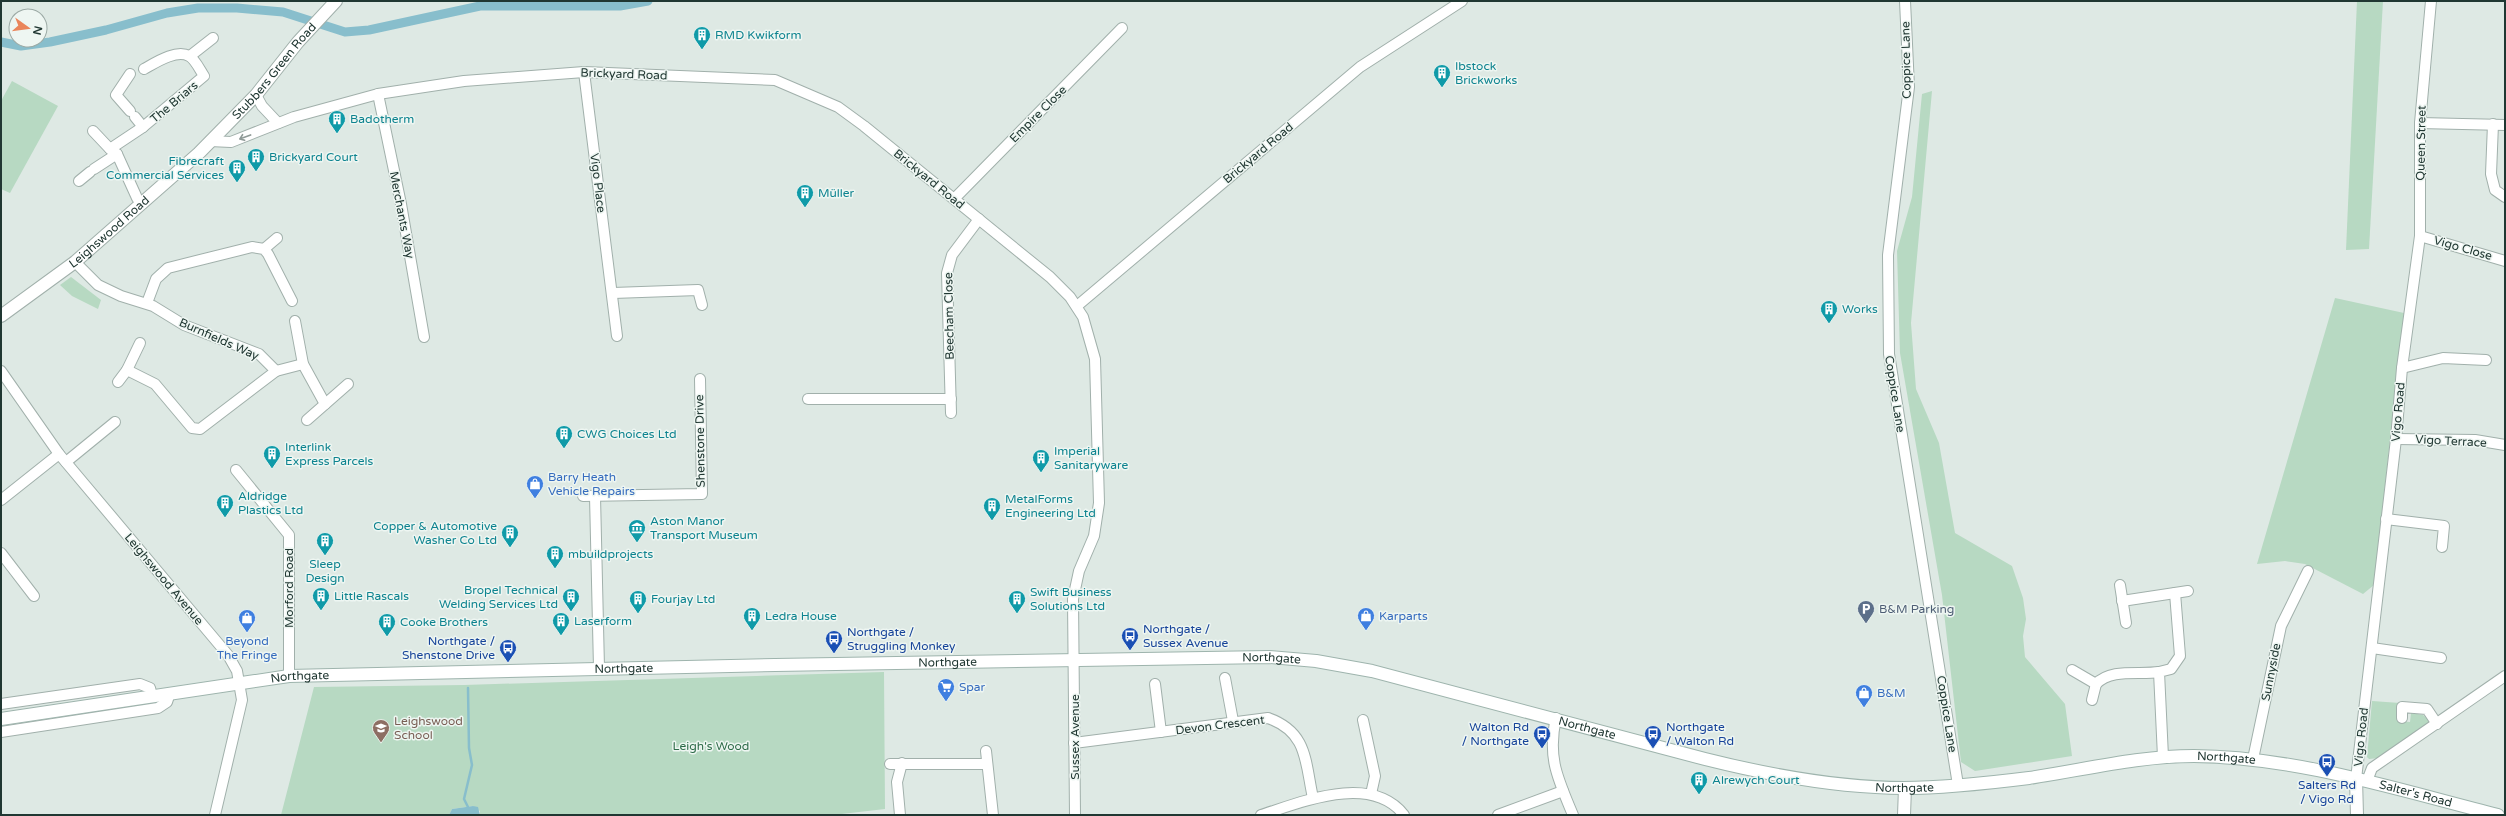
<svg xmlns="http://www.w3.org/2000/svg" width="2506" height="816" font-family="'Varela Round',sans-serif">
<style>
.green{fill:#b7d9c2}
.water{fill:#88becc}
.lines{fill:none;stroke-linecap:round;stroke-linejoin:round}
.stream{stroke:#88becc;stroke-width:2.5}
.canal{stroke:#88becc;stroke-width:9}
.minor-casing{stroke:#a1b0ab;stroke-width:12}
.tertiary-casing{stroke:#a1b0ab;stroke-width:14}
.secondary-casing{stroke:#9eb4ad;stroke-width:14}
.minor{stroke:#fff;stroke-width:10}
.tertiary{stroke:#fff;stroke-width:12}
.secondary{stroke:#fff;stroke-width:12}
.oneway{stroke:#909b98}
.labels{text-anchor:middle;stroke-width:3;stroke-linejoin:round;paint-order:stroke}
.culture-label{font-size:12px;fill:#0d838f;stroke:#eef6f2;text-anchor:start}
.street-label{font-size:12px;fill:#203732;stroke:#eef6f2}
.shop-label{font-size:12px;fill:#366cbe;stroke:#eef6f2;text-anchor:start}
.service-label{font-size:12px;fill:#4e5e75;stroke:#eef6f2;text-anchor:start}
.transit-label{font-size:12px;fill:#164399;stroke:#eef6f2;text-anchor:start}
.education-label{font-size:12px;fill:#785e54;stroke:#eef6f2;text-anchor:start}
.park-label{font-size:12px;fill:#2d6b48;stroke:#eef6f2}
</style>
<rect width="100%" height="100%" fill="#dee9e4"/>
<g class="green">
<path d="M2357 1H2383L2369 249 2346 250Z"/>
<path d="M12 81 58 106 10 193 1 189V101Z"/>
<path d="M1932 91 1911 323 1916 389 1939 443 1955 533 2012 566 2023 598 2026 619 2023 636 2025 657 2065 704 2072 756 1975 771 1961 762 1942 595 1900 353 1897 251 1912 197 1922 94Z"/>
<path d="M71 277 101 300 98 309 72 296 60 285Z"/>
<path d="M2335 298 2404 313 2374 585 2363 594 2305 564 2285 561 2257 564Z"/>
<path d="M884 672 885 809 833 815H480V811L473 806 452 809 449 815H281L314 687 464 685Z"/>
<path d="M2372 701 2400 703 2398 721 2410 722 2411 713 2423 715 2429 720 2428 724 2379 758 2369 759 2367 757Z"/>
</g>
<path class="water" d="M473 806 478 807 480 815H449L452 809Z"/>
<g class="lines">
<path class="stream" d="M468 807 464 799 472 765 469 748 468 688"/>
<path class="canal" d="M1 42 21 46 50 42 106 30 167 13 198 8H237L283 12 345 32 369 30 480 6H620L648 1"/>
<defs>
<g id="minor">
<path d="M1905 1 1909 87 1888 255 1889 354 1958 785"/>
<path d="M190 56 213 38"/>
<path d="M584 72 617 336"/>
<path d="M378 94 401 204 424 337"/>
<path d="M256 95 262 106 278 123"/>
<path d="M130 111 116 95 130 74"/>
<path d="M135 117 143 127"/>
<path d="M2420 123 2505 125"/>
<path d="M2493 124 2491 174 2495 190 2505 197"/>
<path d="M93 131 110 149"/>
<path d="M210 141 231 142 294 117 378 94 464 81 584 72 775 80 838 107 864 126 1050 277 1070 297 1083 317 1095 359 1099 503 1094 536 1079 571 1073 599 1075 815"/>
<path d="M117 154 137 198 142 204"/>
<path d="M94 169 117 154 110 149 143 127 204 76C200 70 195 59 189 56 176 49 155 63 144 69"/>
<path d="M79 181 90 172"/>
<path d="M954 199 1122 28"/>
<path d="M2420 236 2505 261"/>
<path d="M264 249 277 238"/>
<path d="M75 262 98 285 121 296 153 306 184 325 259 354 276 371 303 364"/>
<path d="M613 293 698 290 702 305"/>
<path d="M147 303 156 279 168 268 252 247 264 249 268 254 292 301"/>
<path d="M1077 306 1360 67 1462 1"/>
<path d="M295 321 303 364 325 404"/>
<path d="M2402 368 2443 358 2486 360"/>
<path d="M127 370 155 384 192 428 200 429 276 371"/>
<path d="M1 371 59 454 228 655 237 671 242 700 215 815"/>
<path d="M118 382 127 370 140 343"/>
<path d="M808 399H951"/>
<path d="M951 413 947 273 952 255 979 219"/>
<path d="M307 420 348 384"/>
<path d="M2396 439 2475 440 2505 445"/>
<path d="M66 462 115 422"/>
<path d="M236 470 289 535V676"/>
<path d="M583 496 702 494 700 379"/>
<path d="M595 496 599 668"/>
<path d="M1 500 59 454"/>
<path d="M2386 519 2444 526 2442 547"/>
<path d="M1 553 34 596"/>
<path d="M2120 585 2126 623"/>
<path d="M2122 601 2188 591"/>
<path d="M2372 648 2441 658"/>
<path d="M2072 670 2096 684C2111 668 2139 675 2159 672"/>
<path d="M1225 678 1233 721"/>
<path d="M1155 684 1161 732"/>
<path d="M2092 700 2096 684"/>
<path d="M1 704 140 684 150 688 152 696"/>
<path d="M1556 718C1547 758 1558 779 1573 815"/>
<path d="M2402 718V707L2427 709 2437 724"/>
<path d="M1363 720 1375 776 1371 794"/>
<path d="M1 732 158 708 167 702 170 693"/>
<path d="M1074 743 1268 718C1308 732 1305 762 1313 798"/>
<path d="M986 751 993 815"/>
<path d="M2163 757 2159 672 2171 669 2180 656 2175 593"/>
<path d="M2253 759 2281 626 2308 571"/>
<path d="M890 764H986"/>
<path d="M2356 779 2396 439 2402 368 2420 236V123L2431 1"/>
<path d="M2367 781 2372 768 2505 676"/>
<path d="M900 815 897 782 902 763"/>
<path d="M1261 815C1302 802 1371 773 1404 815"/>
<path d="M1498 815 1563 791"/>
</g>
<g id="tertiary">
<path id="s1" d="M1 316 75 262 199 153 256 95 298 42 336 1"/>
<path d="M2356 779 2357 815"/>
<path d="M1904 815 1905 788"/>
</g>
<g id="secondary">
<path id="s2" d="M1 719 289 676 775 665 1269 657 1316 661 1372 671 1705 759C1769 775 1837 788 1904 788 1946 788 1989 783 2029 778 2084 770 2138 756 2194 756 2298 757 2398 790 2498 815"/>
</g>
</defs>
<use href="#minor" class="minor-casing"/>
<use href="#tertiary" class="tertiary-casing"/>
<use href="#secondary" class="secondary-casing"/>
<use href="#minor" class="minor"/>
<use href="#tertiary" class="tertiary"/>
<use href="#secondary" class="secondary"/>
</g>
<defs><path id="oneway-shaft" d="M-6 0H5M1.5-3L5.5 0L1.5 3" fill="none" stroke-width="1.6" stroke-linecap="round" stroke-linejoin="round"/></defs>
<use class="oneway" href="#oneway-shaft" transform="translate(245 137) rotate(160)"/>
<defs>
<symbol id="building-pin" viewBox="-11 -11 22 30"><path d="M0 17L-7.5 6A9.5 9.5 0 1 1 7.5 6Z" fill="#0f9aa8" stroke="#eef6f2"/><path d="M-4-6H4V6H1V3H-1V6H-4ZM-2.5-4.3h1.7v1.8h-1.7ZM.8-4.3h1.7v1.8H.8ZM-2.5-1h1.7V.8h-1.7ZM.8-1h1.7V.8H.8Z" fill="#fff"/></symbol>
<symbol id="shop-pin" viewBox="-11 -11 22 30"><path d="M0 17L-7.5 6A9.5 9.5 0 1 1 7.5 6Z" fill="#3f7fe0" stroke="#eef6f2"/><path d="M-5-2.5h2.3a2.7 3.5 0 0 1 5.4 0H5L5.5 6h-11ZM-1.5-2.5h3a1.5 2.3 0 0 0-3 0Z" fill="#fff"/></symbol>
<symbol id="museum-pin" viewBox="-11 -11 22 30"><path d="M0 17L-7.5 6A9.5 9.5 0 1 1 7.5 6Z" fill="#0f9aa8" stroke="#eef6f2"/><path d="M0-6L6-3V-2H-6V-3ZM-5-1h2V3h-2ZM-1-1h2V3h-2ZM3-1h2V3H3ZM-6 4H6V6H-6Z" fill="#fff"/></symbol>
<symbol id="parking-pin" viewBox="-11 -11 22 30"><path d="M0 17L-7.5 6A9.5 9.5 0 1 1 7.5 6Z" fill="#5c6f8a" stroke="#eef6f2"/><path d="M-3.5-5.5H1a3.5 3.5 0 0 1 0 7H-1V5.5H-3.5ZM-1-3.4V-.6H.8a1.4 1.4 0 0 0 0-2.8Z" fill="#fff"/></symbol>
<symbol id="bus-pin" viewBox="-11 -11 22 30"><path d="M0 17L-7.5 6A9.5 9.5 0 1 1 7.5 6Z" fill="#1a4fb4" stroke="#eef6f2"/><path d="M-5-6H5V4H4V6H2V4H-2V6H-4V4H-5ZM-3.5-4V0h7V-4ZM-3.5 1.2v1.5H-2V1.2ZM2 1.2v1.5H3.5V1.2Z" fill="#fff"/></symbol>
<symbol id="supermarket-pin" viewBox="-11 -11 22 30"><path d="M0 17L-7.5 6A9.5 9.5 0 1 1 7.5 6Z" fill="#3f7fe0" stroke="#eef6f2"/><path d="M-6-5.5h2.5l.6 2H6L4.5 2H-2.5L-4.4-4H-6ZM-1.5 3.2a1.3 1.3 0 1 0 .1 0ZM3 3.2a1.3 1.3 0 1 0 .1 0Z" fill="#fff"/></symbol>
<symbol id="school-pin" viewBox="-11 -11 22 30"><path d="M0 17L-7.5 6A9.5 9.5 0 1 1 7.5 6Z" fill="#8d6e63" stroke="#eef6f2"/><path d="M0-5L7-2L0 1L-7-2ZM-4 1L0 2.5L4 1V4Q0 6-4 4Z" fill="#fff"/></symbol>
</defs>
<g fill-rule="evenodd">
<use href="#building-pin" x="692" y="25" width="20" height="27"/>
<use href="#building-pin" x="1432" y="63" width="20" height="27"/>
<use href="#building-pin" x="327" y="109" width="20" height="27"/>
<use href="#building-pin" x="246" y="147" width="20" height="27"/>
<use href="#building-pin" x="227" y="158" width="20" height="27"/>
<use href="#building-pin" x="795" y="183" width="20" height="27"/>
<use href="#building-pin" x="1819" y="299" width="20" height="27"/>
<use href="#building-pin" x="554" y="424" width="20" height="27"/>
<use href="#building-pin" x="262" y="444" width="20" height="27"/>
<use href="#building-pin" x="1031" y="448" width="20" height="27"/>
<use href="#shop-pin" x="525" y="474" width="20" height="27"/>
<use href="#building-pin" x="215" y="493" width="20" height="27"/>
<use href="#building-pin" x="982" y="496" width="20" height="27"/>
<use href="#museum-pin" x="627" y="518" width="20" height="27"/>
<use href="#building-pin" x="500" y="523" width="20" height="27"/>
<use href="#building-pin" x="315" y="531" width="20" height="27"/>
<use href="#building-pin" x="545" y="544" width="20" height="27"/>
<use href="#building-pin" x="311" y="586" width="20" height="27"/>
<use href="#building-pin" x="561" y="587" width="20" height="27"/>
<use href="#building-pin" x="628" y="589" width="20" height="27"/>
<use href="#building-pin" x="1007" y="589" width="20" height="27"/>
<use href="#parking-pin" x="1856" y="599" width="20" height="27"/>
<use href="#building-pin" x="742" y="606" width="20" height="27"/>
<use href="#shop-pin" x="1356" y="606" width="20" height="27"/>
<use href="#shop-pin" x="237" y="608" width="20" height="27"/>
<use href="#building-pin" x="551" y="611" width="20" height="27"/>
<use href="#building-pin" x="377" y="612" width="20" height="27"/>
<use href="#bus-pin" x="1120" y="626" width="20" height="27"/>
<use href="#bus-pin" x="824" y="629" width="20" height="27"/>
<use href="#bus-pin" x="498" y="638" width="20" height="27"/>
<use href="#supermarket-pin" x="936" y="677" width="20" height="27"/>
<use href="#shop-pin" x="1854" y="683" width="20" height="27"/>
<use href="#school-pin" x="371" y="718" width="20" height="27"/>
<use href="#bus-pin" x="1532" y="724" width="20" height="27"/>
<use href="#bus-pin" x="1643" y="724" width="20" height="27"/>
<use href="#bus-pin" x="2317" y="752" width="20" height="27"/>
<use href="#building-pin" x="1689" y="770" width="20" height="27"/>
</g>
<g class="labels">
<g class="culture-label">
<text x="715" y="39">RMD Kwikform</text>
<text x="1455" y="70">Ibstock<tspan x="1455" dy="14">Brickworks</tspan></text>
<text x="350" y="123">Badotherm</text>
<text x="269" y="161">Brickyard Court</text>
<text x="224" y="165" text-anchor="end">Fibrecraft<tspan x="224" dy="14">Commercial Services</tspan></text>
<text x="818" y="197">Müller</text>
<text x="1842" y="313">Works</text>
<text x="577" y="438">CWG Choices Ltd</text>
<text x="285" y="451">Interlink<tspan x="285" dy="14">Express Parcels</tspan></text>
<text x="1054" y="455">Imperial<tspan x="1054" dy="14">Sanitaryware</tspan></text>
<text x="238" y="500">Aldridge<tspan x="238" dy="14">Plastics Ltd</tspan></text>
<text x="1005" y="503">MetalForms<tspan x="1005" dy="14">Engineering Ltd</tspan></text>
<text x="650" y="525">Aston Manor<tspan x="650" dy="14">Transport Museum</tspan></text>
<text x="497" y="530" text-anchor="end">Copper &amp; Automotive<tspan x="497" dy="14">Washer Co Ltd</tspan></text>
<text x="568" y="558">mbuildprojects</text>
<text x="325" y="568" text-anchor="middle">Sleep<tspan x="325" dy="14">Design</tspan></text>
<text x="558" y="594" text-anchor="end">Bropel Technical<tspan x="558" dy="14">Welding Services Ltd</tspan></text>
<text x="1030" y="596">Swift Business<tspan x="1030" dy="14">Solutions Ltd</tspan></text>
<text x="334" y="600">Little Rascals</text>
<text x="651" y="603">Fourjay Ltd</text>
<text x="765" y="620">Ledra House</text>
<text x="574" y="625">Laserform</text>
<text x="400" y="626">Cooke Brothers</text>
<text x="1712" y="784">Alrewych Court</text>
</g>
<g class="street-label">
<text transform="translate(1906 60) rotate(-91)" y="4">Coppice Lane</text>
<text dy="4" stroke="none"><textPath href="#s1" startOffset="368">Stubbers Green Road</textPath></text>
<text transform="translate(624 74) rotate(2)" y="4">Brickyard Road</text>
<text transform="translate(174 102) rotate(-40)" y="4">The Briars</text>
<text transform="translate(1038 114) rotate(-45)" y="4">Empire Close</text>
<text transform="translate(2421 143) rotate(-89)" y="4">Queen Street</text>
<text transform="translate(1258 153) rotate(-40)" y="4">Brickyard Road</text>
<text transform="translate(929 179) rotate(39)" y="4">Brickyard Road</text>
<text transform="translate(598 183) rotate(83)" y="4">Vigo Place</text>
<text transform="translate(402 215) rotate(79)" y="4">Merchants Way</text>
<text dy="4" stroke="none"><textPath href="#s1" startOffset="137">Leighswood Road</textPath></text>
<text transform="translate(2463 248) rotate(16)" y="4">Vigo Close</text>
<text transform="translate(949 316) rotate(-91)" y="4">Beecham Close</text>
<text transform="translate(219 339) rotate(24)" y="4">Burnfields Way</text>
<text transform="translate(1895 394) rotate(81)" y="4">Coppice Lane</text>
<text transform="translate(2398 412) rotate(-85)" y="4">Vigo Road</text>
<text transform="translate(700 441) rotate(-91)" y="4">Shenstone Drive</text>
<text transform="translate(2451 441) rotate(3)" y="4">Vigo Terrace</text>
<text transform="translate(164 579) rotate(50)" y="4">Leighswood Avenue</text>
<text transform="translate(289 588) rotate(-90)" y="4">Morford Road</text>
<text dy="4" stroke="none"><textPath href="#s2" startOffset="1274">Northgate</textPath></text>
<text dy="4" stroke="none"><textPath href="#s2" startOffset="950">Northgate</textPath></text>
<text dy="4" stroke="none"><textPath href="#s2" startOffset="626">Northgate</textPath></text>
<text transform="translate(2271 672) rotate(-79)" y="4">Sunnyside</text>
<text dy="4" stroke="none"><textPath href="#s2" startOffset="302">Northgate</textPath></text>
<text transform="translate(1947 714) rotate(81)" y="4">Coppice Lane</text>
<text transform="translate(1220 725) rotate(-7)" y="4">Devon Crescent</text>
<text dy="4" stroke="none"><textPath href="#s2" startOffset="1598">Northgate</textPath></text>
<text transform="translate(1075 737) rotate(-90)" y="4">Sussex Avenue</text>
<text transform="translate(2361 737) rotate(-84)" y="4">Vigo Road</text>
<text dy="4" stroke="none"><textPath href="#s2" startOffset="2246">Northgate</textPath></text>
<text dy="4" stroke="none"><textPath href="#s2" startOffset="1922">Northgate</textPath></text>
<text dy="4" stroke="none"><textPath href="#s2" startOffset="2439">Salter's Road</textPath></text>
</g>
<g class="shop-label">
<text x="548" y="481">Barry Heath<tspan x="548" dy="14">Vehicle Repairs</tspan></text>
<text x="1379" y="620">Karparts</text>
<text x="247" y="645" text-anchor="middle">Beyond<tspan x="247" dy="14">The Fringe</tspan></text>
<text x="959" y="691">Spar</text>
<text x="1877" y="697">B&amp;M</text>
</g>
<g class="service-label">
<text x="1879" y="613">B&amp;M Parking</text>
</g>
<g class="transit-label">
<text x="1143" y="633">Northgate /<tspan x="1143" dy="14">Sussex Avenue</tspan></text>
<text x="847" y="636">Northgate /<tspan x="847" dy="14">Struggling Monkey</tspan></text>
<text x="495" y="645" text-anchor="end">Northgate /<tspan x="495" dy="14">Shenstone Drive</tspan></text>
<text x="1529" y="731" text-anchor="end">Walton Rd<tspan x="1529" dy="14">/ Northgate</tspan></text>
<text x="1666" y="731">Northgate<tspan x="1666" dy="14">/ Walton Rd</tspan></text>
<text x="2327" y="789" text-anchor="middle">Salters Rd<tspan x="2327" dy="14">/ Vigo Rd</tspan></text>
</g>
<g class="education-label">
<text x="394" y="725">Leighswood<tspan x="394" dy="14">School</tspan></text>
</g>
<g class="park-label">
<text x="711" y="750">Leigh's Wood</text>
</g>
</g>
<rect width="2506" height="816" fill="none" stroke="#203732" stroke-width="4"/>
<g transform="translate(28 28) rotate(104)"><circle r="19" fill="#eef6f2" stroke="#9caaa5"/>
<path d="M0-3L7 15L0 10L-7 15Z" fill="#ea855b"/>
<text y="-6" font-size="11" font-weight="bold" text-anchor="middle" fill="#203732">N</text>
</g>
</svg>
